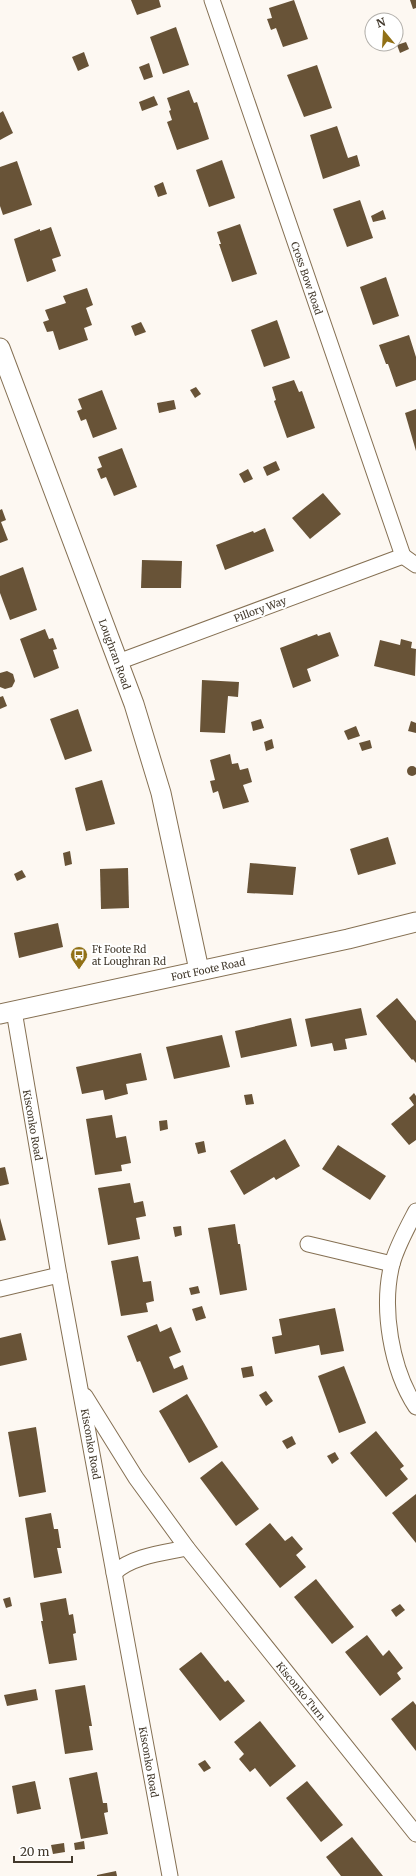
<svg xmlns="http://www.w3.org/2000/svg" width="416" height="1876" font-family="Merriweather,serif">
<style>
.building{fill:#685337}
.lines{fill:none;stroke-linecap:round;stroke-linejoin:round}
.minor-casing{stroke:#857053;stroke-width:17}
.tertiary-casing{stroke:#857053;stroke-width:21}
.minor{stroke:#fff;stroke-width:15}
.tertiary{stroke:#fff;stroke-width:19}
.labels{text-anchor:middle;stroke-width:4;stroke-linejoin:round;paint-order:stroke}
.street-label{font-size:10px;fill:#42392c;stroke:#fff}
.poi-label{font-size:10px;fill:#42392c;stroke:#fff;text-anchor:start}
</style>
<rect width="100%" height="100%" fill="#fdf8f2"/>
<g class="building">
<path d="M131 0H159L161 7 137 15Z"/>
<path d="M294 0 308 39 283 47 276 28 271 30 267 19 272 18 269 8Z"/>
<path d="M410 0H416V8L413 9Z"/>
<path d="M176 27 189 65 163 74 150 37Z"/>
<path d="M406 42 409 49 400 53 397 45Z"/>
<path d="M84 52 89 66 78 71 72 57Z"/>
<path d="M149 63 153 77 144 80 139 67Z"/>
<path d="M317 65 332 108 304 117 287 75Z"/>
<path d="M189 90 194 103 197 102 209 139 177 150 167 122 172 120 169 111 171 110 167 98Z"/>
<path d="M154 96 158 105 142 111 139 102Z"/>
<path d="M3 111 13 133 0 140V113Z"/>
<path d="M337 126 348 158 357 155 360 166 323 179 310 135Z"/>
<path d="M222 160 235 198 209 207 196 170Z"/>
<path d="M17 161 32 205 3 215 0 206V167Z"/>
<path d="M163 182 167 194 158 197 154 186Z"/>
<path d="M360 200 373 238 347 247 333 209Z"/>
<path d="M383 210 386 219 373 222 371 216Z"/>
<path d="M240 224 257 274 232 282 219 244H221L217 232Z"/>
<path d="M51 227 61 256 52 259 56 271 27 282 14 239 40 229V231Z"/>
<path d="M386 277 399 316 373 325 360 287Z"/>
<path d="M87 288 93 305 86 308 92 325 84 328 88 340 59 350 53 331 47 332 43 322 49 320 45 310 66 303 63 296Z"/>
<path d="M277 320 290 358 264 367 251 330Z"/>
<path d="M141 322 146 332 135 336 131 326Z"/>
<path d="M409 335 416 357V380L396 387 388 364H386L379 345Z"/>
<path d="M294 380 299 392 302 391 315 428 287 438 274 401 276 400 272 387Z"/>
<path d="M196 387 201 394 195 398 190 390Z"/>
<path d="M102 390 117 429 93 438 86 419 81 421 77 411 82 409 78 399Z"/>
<path d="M174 400 176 409 159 413 157 403Z"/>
<path d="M416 409V451L405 413Z"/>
<path d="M122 448 137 487 114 496 106 477 101 479 97 469 102 467 98 457Z"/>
<path d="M276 461 280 470 267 476 263 467Z"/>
<path d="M248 469 253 479 244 483 239 474Z"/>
<path d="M323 493 341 514 310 539 292 518Z"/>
<path d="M2 509 6 520 1 522 8 540 0 543V510Z"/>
<path d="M265 528 274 551 225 570 216 545 253 531 254 533Z"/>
<path d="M142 560 182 561 181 588H141Z"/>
<path d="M23 567 37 610 10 620 0 593V576Z"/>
<path d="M45 629 49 639 53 638 57 649 53 650 59 668 34 678 20 639Z"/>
<path d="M330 632 339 656 307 669 311 681 293 688 280 648 317 634 318 636Z"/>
<path d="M401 639 412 642 411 648 416 649 415 676 374 666 380 640 400 645Z"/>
<path d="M7 671 13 674 15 681 12 687 5 689 0 687V673Z"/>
<path d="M202 680 239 682 238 697 228 696 225 733 200 732Z"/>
<path d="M3 696 7 706 0 709V697Z"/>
<path d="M78 709 92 751 65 760 50 719Z"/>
<path d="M261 719 264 728 253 731 251 722Z"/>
<path d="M411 721 416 723V733L408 731Z"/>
<path d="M356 726 360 736 348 740 344 731Z"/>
<path d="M272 739 274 748 266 751 264 742Z"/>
<path d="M370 740 372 748 362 751 359 743Z"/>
<path d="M230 754 232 764 238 763 240 770 248 768 252 782 243 785 249 802 223 809 218 791 213 793 210 781 215 780 210 760Z"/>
<circle cx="412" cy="771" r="5"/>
<path d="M102 780 115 824 86 831 75 788Z"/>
<path d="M388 837 396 864 358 875 350 849Z"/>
<path d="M70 851 72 864 65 866 63 853Z"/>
<path d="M250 863 296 867 293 895 247 893Z"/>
<path d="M128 868 129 908 101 909 100 869Z"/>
<path d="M22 870 26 877 17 881 14 874Z"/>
<path d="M58 923 63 947 19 958 14 933Z"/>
<path d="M397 998 416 1021V1063L413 1059 412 1060 376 1016Z"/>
<path d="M361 1008 367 1035 345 1039 347 1049 334 1051 332 1043 311 1047 305 1019Z"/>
<path d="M291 1018 297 1046 241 1058 235 1031Z"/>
<path d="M222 1035 230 1067 174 1079 166 1047Z"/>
<path d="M141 1053 147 1080 126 1084 128 1094 105 1100 103 1090 82 1094 76 1067Z"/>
<path d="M414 1093 416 1096V1140L409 1145 391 1124 414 1105 409 1098Z"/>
<path d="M252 1094 254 1104 246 1105 244 1095Z"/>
<path d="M112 1115 116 1138 126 1136 131 1163 121 1165 122 1171 95 1175 86 1119Z"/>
<path d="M167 1120 168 1129 160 1131 159 1121Z"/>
<path d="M285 1139 300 1166 276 1180 274 1177 244 1195 230 1171Z"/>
<path d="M204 1141 206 1152 198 1154 195 1143Z"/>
<path d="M338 1145 386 1176 370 1200 322 1169Z"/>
<path d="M5 1167 9 1184 0 1186V1168Z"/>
<path d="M130 1183 134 1203 143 1201 146 1216 136 1218 140 1239 108 1245 98 1188Z"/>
<path d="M0 1218 6 1240 0 1241Z"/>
<path d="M235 1224 238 1244H240L247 1290 220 1295 208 1228Z"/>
<path d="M181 1226 182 1235 175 1237 173 1227Z"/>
<path d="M138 1256 143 1282 151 1281 154 1301 146 1303 148 1312 121 1316 111 1261Z"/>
<path d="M198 1286 200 1293 191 1295 189 1288Z"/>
<path d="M202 1306 206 1318 196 1321 192 1309Z"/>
<path d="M335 1308 344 1351 321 1355 319 1345 275 1354 272 1337 282 1335 279 1319Z"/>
<path d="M157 1324 160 1332 171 1327 181 1352 169 1357 174 1369 183 1365 188 1379 153 1393 140 1361 137 1362 127 1336Z"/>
<path d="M21 1333 27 1360 0 1366V1338Z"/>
<path d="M252 1366 254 1376 243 1378 241 1368Z"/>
<path d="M344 1366 366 1423 339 1433 318 1376Z"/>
<path d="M266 1391 273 1401 266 1406 259 1395Z"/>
<path d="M187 1394 218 1447 189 1463 159 1411Z"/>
<path d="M36 1427 46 1492 19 1497 8 1432Z"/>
<path d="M376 1431 404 1466 400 1469 408 1479 386 1497 350 1453Z"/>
<path d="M292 1436 296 1444 287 1449 282 1441Z"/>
<path d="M335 1452 339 1459 332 1464 327 1456Z"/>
<path d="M222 1461 259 1509 236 1526 200 1478Z"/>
<path d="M416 1494V1543L392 1513Z"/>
<path d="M51 1513 54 1529H58L61 1548H57L62 1573 34 1578 25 1518Z"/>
<path d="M270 1523 285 1541 292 1536 303 1549 296 1555 306 1567 280 1588 245 1544Z"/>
<path d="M316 1579 354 1627 332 1644 294 1597Z"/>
<path d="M10 1597 12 1606 6 1608 3 1599Z"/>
<path d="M66 1598 69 1615 73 1614 76 1633 73 1634 77 1660 49 1664 41 1621H43L40 1603Z"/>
<path d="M400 1604 405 1610 396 1617 391 1610Z"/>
<path d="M367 1635 383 1656 389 1650 403 1668 397 1673 401 1679 380 1696 345 1652Z"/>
<path d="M201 1652 225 1682 228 1680 245 1701 220 1721 179 1669Z"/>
<path d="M85 1685 92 1726H89L93 1750 65 1754 55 1690Z"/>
<path d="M36 1689 38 1700 7 1706 4 1695Z"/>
<path d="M413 1701 416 1705V1751L391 1719Z"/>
<path d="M260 1721 296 1766 270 1787 255 1768 250 1772 239 1759 244 1754 234 1742Z"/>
<path d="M205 1760 211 1768 204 1772 198 1764Z"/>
<path d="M97 1772 103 1803H107L108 1812 104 1813 108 1834 81 1839 69 1778Z"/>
<path d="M35 1781 41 1809 17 1814 12 1786Z"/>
<path d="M307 1781 343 1825 321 1842 286 1798Z"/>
<path d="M352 1837 383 1876H341L326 1857Z"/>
<path d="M84 1841 85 1849 75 1850 74 1843Z"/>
<path d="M64 1843 65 1852 53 1854 51 1845Z"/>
<path d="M116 1871 117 1876H97V1875Z"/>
</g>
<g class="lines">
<defs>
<g id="minor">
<path d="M212 0 403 556"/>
<path d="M403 556 416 565"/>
<path d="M118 662 403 556"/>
<path d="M14 1011 59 1275 170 1876"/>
<path d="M416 1211C407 1228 397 1246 392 1264 381 1308 391 1369 416 1407"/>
<path d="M308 1244 392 1264"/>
<path d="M0 1289 59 1275"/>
<path d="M85 1396 136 1478 187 1548 416 1834"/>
<path d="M114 1573C132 1556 163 1553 187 1548"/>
</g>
<g id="tertiary">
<path d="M0 348 134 704 161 793 199 970"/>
<path d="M0 1014 348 939 416 922"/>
</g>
</defs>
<use href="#minor" class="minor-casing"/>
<use href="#tertiary" class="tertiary-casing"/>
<use href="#minor" class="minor"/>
<use href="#tertiary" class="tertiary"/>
</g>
<defs>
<symbol id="bus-pin" viewBox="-11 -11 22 30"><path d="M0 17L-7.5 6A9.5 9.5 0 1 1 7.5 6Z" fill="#917016" stroke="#fff"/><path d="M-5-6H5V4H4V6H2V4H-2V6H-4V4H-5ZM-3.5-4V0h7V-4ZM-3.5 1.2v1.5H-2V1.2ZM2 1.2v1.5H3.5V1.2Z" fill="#fff"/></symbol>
</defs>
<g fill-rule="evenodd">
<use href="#bus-pin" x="69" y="945" width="20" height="27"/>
</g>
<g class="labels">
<g class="street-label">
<text transform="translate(307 278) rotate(71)" y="4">Cross Bow Road</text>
<text transform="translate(260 609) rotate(-20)" y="4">Pillory Way</text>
<text transform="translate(115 654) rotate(70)" y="4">Loughran Road</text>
<text transform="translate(208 969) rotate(-12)" y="4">Fort Foote Road</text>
<text transform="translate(33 1125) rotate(80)" y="4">Kisconko Road</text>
<text transform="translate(91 1444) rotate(80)" y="4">Kisconko Road</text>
<text transform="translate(301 1691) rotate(51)" y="4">Kisconko Turn</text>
<text transform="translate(149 1762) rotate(80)" y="4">Kisconko Road</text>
</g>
<g class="poi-label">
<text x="92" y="953">Ft Foote Rd<tspan x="92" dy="12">at Loughran Rd</tspan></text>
</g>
</g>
<g transform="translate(384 32) rotate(342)"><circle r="19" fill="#ffffff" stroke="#b3b0ab"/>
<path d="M0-3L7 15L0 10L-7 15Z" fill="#917016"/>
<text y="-6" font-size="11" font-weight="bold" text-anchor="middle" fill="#42392c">N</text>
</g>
<path d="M14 1856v6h58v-6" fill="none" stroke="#42392c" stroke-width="2"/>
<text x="20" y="1856" font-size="12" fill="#42392c" stroke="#ffffff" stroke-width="3" paint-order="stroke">20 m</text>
</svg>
